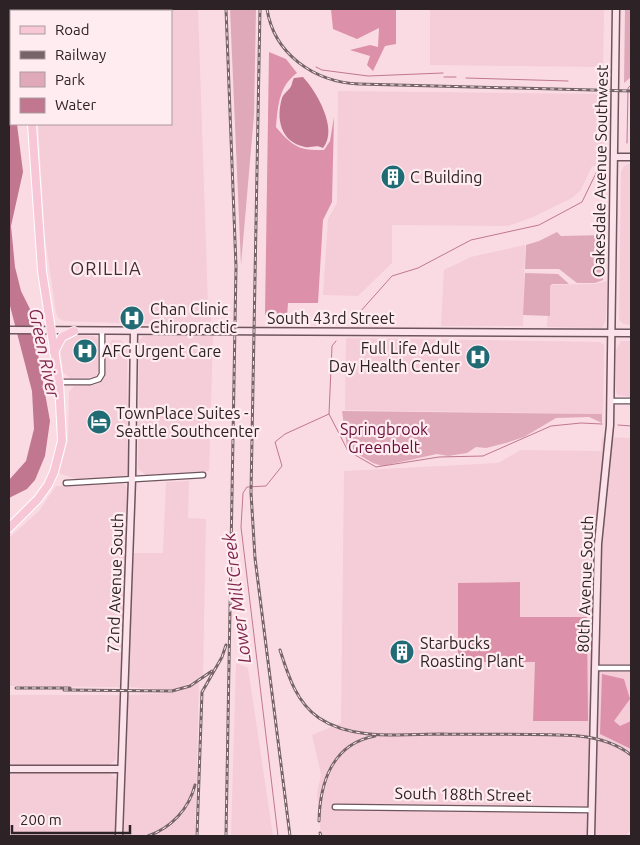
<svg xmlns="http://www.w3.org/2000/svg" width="640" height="845" font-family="Ubuntu,sans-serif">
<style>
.built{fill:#f4cdd9}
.green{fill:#e0a9ba}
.forest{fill:#dd90a9}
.water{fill:#c17790}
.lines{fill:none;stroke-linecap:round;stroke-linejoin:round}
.stream{stroke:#c17790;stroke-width:1}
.street-casing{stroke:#6e545c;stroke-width:7}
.secondary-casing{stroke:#6e545c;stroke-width:9}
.primary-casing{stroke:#fff;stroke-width:10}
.street{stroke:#fff;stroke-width:4.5}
.secondary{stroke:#fce3eb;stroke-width:6}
.primary{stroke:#f8c7d7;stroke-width:8}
.rail-casing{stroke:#766469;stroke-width:3}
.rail{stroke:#ffecf1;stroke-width:1;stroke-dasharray:4;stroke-linecap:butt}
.labels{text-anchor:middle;stroke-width:4.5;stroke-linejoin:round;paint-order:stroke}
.street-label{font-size:16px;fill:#2d2225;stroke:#ffecf1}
.poi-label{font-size:16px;fill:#2d2225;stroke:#ffecf1;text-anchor:start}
.park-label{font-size:16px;fill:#670c37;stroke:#ffecf1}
.neighbourhood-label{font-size:18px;letter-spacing:1px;fill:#412a32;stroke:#ffecf1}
.water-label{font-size:18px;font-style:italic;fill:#80264c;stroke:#ffecf1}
</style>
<rect width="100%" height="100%" fill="#fadbe4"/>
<g class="built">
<path d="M95 9H198L208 305H211V322H182L179 325 64 321 59 319 56 313 45 237 38 124H171V11H93Z"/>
<path d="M430 9H604L603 67 430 65Z"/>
<path d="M338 91 605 94 604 166H592L581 190 572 198 533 217 508 226 392 225V263L358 296 323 295 328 219 337 203Z"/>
<path d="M631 163V325L624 324 619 320 621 172 624 166Z"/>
<path d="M525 245 523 326H441L444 270 471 257Z"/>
<path d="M607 281 606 320 602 328 547 327 548 285 595 284Z"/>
<path d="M71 335 94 336 98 339V372L95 377 70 378 63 372 60 345 63 340Z"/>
<path d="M143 336H213L209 471 146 475 138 469 139 341Z"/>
<path d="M346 338 600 342 604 345 603 414 345 410Z"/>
<path d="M112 340H121L127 348 128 473 125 476 76 479 59 473 68 440 69 392 74 386 96 385 103 381 106 347Z"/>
<path d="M621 341H631V397L617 395 616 390V350Z"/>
<path d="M602 437 631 438V828L627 836H321L317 793 321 775 312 735 341 723 344 471 498 463 521 450 601 451Z"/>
<path d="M189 481 188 518 206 519 203 676 180 688 170 690 128 687 134 553H163L166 482Z"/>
<path d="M124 484 127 489 120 687 9 686V538L39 511 56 486Z"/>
<path d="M236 663 248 668 273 836H231Z"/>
<path d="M199 682 195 836H124L128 695 171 693Z"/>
<path d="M9 695H120L116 760 109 765H9Z"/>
<path d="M109 772 116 779 115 836H9V773Z"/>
</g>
<g class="green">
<path d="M230 9H256L254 115 241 265Z"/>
<path d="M625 9H631V77L624 83Z"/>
<path d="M557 232 561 236 604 235 603 280 595 283H577L559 269H525L526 245 539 241Z"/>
<path d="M525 273 558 274 569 284H552L550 286V316L523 315Z"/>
<path d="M342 411 602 414V423L589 417 556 418 524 437 506 443 486 448 476 447 467 453 448 456 437 454 382 466 373 463 347 448Z"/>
</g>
<g class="forest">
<path d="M331 9H396V44L385 46 373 71 367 65 370 56 350 50 370 45 378 47 379 28 357 39 333 29Z"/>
<path d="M269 52 286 59 297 73C279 86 278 105 276 127 292 146 299 151 324 150L330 141 334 117 332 202 323 220 318 303H288L287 317 265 315Z"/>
<path d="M520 582V617H587L588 721H533L535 662H458V583Z"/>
<path d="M602 674 624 679 630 699 614 721 620 726 631 721V749L600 734Z"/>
</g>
<g class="water">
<path d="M11 56V124H17L23 172 11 226 15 267 21 291 30 309 50 421 45 456 35 480 27 489 9 498V480L26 461 34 429 32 391 9 302V60Z"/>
<path d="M303 77C316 91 339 129 323 148 316 144 312 148 305 147 280 142 276 118 282 98 284 93 287 92 290 88 292 86 292 81 294 78Z"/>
</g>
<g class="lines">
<g class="stream">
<path d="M316 67 322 70 368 76 443 73"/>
<path d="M444 77H456"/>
<path d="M466 78 568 81"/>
<path d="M627 143 628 88 631 85"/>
<path d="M351 322 392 276 418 268 471 240 539 225 582 202 599 167"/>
<path d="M336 341 332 346 329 414 348 451 376 467 439 457 483 456 551 426 581 423 602 424"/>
<path d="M618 425 631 426"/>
<path d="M278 836 241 527 243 493 247 487 266 486 282 466 275 442 285 434 329 414"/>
</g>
<defs>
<g id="street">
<path d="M59 382H90L99 379 102 374V331"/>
<path d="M610 401H631"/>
<path d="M66 483 203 475"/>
<path d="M595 668H631"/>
<path d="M335 807 592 810"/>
</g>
<g id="secondary">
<path d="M615 157H631"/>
<path d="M9 330 631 333"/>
<path d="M9 769H121"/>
<path d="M119 836 132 479 134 330"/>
<path d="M591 836 598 544 610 425 616 9"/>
</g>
<g id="primary">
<path d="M86 11 89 9"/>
<path d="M54 352 62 337 74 331"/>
<path d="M9 528 38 499 48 485 54 472 62 441 59 382 42 271 32 124"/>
</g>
</defs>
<use href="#street" class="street-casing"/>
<use href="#secondary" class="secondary-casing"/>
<use href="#primary" class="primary-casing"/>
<use href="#street" class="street"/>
<use href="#secondary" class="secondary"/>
<use href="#primary" class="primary"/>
<defs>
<g id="rail">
<path d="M260 9 251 493 255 558 290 836"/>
<path d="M267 9C274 54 314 82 359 84L631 91"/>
<path d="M280 650C288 675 296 702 319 718 353 741 403 734 442 734 487 735 533 733 579 736 598 738 616 743 631 755"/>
<path d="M16 688H70"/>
<path d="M64 690 172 691 190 686 212 671"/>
<path d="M319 821C320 783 332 744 375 736"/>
<path d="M320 833 321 836"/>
<path d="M148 836C171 828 189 809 195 785"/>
<path d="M197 836 202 692 222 657 226 645"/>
<path d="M226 836 236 267 226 9"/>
</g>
</defs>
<use href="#rail" class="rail-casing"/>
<use href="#rail" class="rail"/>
</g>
<defs>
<symbol id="building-disc" viewBox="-11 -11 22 22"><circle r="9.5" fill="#216b75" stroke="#ffecf1"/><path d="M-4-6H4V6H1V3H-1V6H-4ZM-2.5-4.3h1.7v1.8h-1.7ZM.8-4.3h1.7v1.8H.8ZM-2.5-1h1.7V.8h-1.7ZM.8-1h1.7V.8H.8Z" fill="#fff"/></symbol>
<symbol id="hospital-disc" viewBox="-11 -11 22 22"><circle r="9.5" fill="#216b75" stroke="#ffecf1"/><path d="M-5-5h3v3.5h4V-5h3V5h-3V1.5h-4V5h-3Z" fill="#fff"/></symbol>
<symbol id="hotel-disc" viewBox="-11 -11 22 22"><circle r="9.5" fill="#216b75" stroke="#ffecf1"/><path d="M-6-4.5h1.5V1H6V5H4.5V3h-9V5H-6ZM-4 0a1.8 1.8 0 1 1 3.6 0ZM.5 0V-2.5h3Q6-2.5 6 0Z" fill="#fff"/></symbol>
</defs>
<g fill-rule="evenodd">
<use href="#building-disc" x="379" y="163" width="28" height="28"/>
<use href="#hospital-disc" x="118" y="304" width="28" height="28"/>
<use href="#hospital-disc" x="71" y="337" width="28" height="28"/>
<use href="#hospital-disc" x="464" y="343" width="28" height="28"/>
<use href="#hotel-disc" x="85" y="408" width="28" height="28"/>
<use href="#building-disc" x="388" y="638" width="28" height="28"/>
</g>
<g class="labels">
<g class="street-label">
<text transform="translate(600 171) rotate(-89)" y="6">Oakesdale Avenue Southwest</text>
<text x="331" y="324">South 43rd Street</text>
<text transform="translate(115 583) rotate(-88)" y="6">72nd Avenue South</text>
<text transform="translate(585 584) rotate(-88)" y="6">80th Avenue South</text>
<text transform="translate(463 794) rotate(1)" y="6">South 188th Street</text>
</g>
<g class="poi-label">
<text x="410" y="183">C Building</text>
<text x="150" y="315">Chan Clinic<tspan x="150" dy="18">Chiropractic</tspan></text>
<text x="460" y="354" text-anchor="end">Full Life Adult<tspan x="460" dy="18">Day Health Center</tspan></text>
<text x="102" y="357">AFC Urgent Care</text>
<text x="116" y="419">TownPlace Suites -<tspan x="116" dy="18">Seattle Southcenter</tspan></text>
<text x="420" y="649">Starbucks<tspan x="420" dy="18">Roasting Plant</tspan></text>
</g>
<g class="park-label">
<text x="384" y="435">Springbrook<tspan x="384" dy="18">Greenbelt</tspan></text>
</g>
<g class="neighbourhood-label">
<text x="106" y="275">ORILLIA</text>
</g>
<g class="water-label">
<text transform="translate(44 353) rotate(78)" y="6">Green River</text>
<text transform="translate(237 598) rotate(-97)" y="6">Lower Mill Creek</text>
</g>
</g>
<rect width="640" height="845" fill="none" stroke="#2d2225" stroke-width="20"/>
<rect x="10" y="10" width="162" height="115" fill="#ffecf1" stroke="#ab9b9f"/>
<rect x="20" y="26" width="25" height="8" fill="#f8c7d7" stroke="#ab9b9f"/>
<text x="55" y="35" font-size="15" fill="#2d2225">Road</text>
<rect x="20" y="51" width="25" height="8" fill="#766469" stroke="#ab9b9f"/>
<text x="55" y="60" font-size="15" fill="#2d2225">Railway</text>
<rect x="20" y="72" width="25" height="15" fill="#e0a9ba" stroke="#ab9b9f"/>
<text x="55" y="85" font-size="15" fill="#2d2225">Park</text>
<rect x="20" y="98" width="25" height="15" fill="#c17790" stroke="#ab9b9f"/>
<text x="55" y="110" font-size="15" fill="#2d2225">Water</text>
<path d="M12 825v8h118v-8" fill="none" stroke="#2d2225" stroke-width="2.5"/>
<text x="20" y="825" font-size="15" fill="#2d2225" stroke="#ffecf1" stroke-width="4" paint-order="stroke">200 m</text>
</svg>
